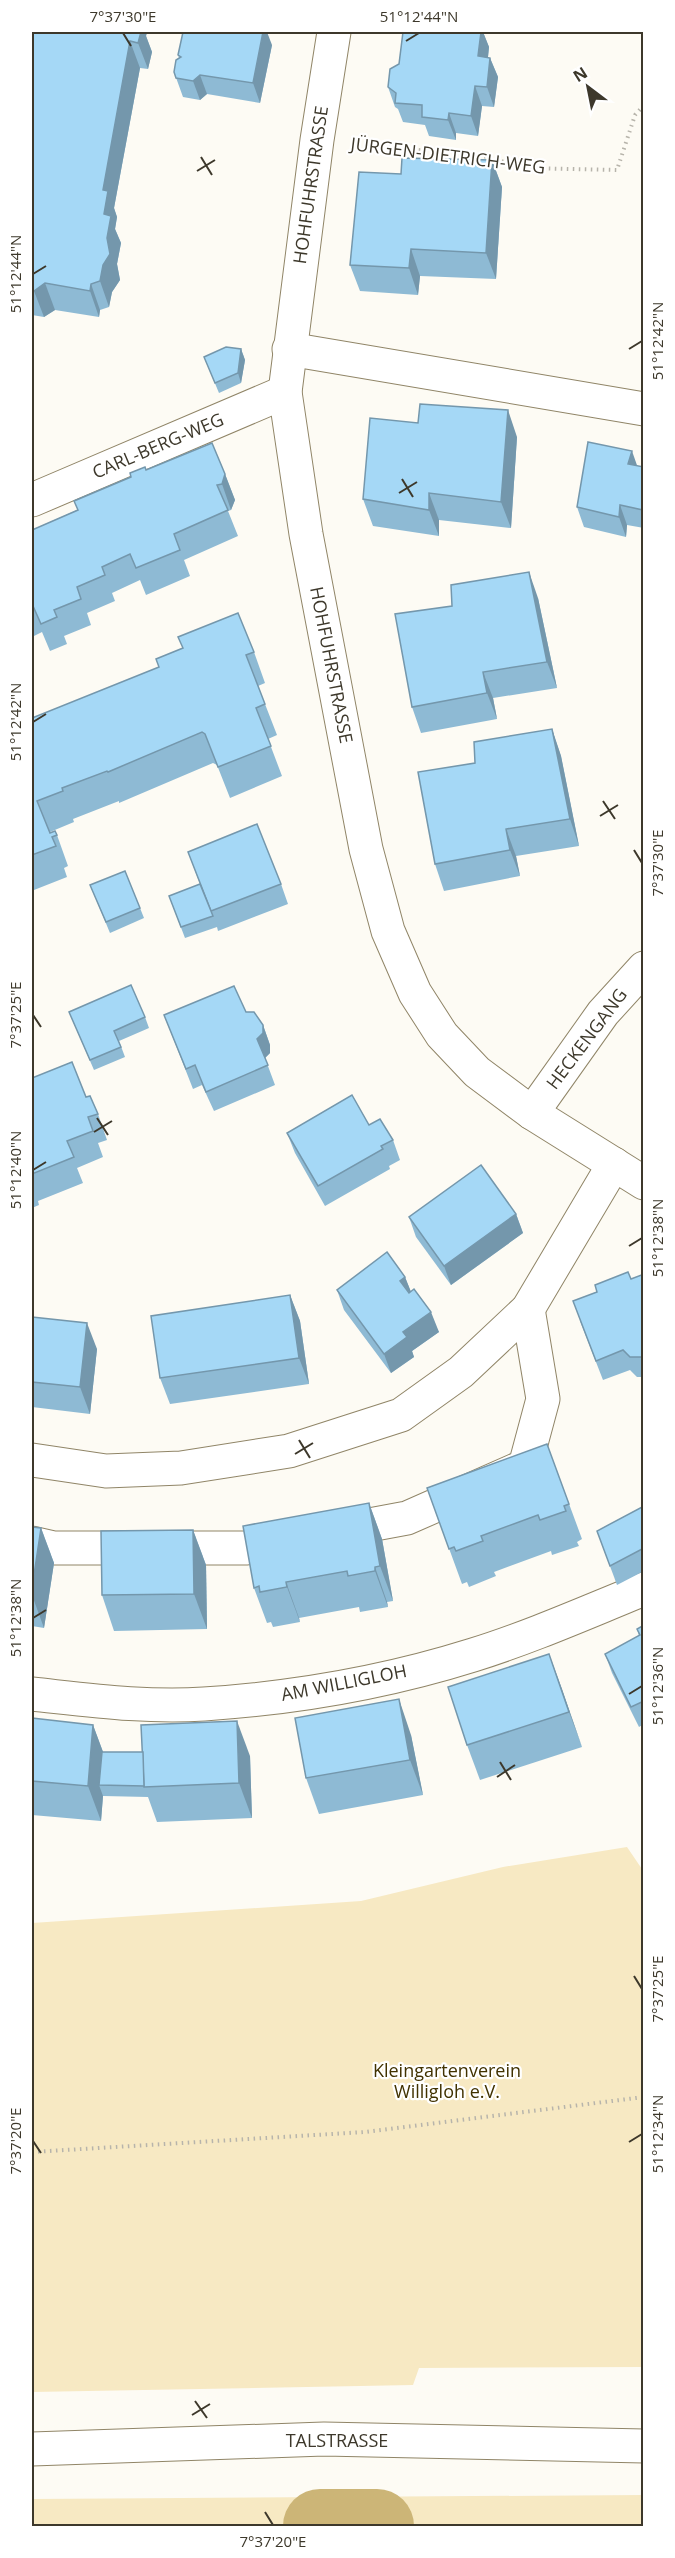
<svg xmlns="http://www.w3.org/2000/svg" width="675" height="2558" font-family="'Open Sans',sans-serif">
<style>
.green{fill:#f7e9c3}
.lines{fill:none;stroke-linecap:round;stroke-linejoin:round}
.river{stroke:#ccb577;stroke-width:74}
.minor-casing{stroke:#908567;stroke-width:35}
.major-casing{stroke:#908567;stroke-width:35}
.path{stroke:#b7b4ab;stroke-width:4;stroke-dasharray:1.5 4.5;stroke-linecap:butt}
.minor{stroke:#fff;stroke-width:33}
.major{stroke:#fff;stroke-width:33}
.wall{fill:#8ebad4}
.shaded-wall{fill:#7497ac}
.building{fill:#a5d8f6;stroke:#7497ac;stroke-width:1.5}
.ticks{fill:none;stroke:#3d382b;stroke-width:2}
.labels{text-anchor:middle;stroke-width:4.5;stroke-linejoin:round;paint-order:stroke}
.street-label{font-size:18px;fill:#3d382b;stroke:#fff}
.park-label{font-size:18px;fill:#413200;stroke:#fff}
.neatline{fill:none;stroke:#3d382b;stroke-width:2}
.ticks-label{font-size:15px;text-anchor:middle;fill:#3d382b}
</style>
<rect width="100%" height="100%" fill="#fdfbf4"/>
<g class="green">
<path d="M627 1847 644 1872 643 2367 419 2368 413 2385 32 2392V1923L361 1901 503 1867Z"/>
<path d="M643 2495V2526H32V2499Z"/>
</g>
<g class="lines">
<path class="river" d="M320 2526H377"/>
<defs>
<g id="minor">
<path d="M334 32 317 140 285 392 306 534 366 849 388 931 415 993 442 1035 477 1072 532 1113 644 1183"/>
<path d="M289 349 644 409"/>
<path d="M32 500 285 392"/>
<path d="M532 1113 603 1013 644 968"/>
<path d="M32 1460 106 1471 181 1468 289 1451 401 1415 461 1372 528 1309 614 1164"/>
<path d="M32 1543 54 1548H246L407 1518 525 1466 543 1399 528 1309"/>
<path d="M32 1694C89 1700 147 1708 204 1704 295 1698 387 1682 473 1655 531 1637 587 1612 644 1589"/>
</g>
<path id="major" d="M32 2449 324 2439 644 2446"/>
</defs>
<use href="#minor" class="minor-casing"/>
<use href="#major" class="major-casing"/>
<g class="path">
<path d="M353 144 483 156 526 168 617 170 635 115 644 105"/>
<path d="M32 2152 365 2132 644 2097"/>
</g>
<use href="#minor" class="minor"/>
<use href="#major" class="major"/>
</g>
<g class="wall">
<path d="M32 32H147L146 36 152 52 148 69 140 68 114 208 117 217 115 229 121 243 117 264 120 280 112 292 109 307 100 310 99 317 55 310 44 317 32 315Z"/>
<path d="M403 32H483L489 47 488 57 490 58 498 77 494 107 482 106 478 136 456 133V140L429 136 425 125 403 122 398 109 395 107 388 87 399 64Z"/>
<path d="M272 45 260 103 207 94 200 100 183 97 174 72 179 58 178 55Z"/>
<path d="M492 160 502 187 496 279 420 276 418 295 360 291 350 265 401 174Z"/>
<path d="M241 349 245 360 241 383 219 393 204 357Z"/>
<path d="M517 437 511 528 439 520V536L373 526 363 499Z"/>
<path d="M637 466 644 467V528L627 525 626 537 584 527 577 507Z"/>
<path d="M146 470 225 474 235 500 231 510 228 511 238 536 184 560 190 576 146 595 140 580 112 593 115 601 87 613 91 625 64 636 67 644 50 651 42 632 32 637V530L77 510Z"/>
<path d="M538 598 557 688 493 698 497 719 421 733 412 707Z"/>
<path d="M254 652 265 683 258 686 277 735 268 739 282 776 230 798 217 765 213 763 119 803V801L73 819 74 822 50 832 57 835 68 866 64 868 67 877 34 890 32 884V718Z"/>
<path d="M552 729 561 756 579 846 516 856 520 876 444 891 435 864 475 763Z"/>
<path d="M188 852 281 884 288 904 218 931 217 927 185 938 169 896 200 884Z"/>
<path d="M90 885 140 908 144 918 110 933Z"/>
<path d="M69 1012 145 1017 149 1028 119 1041 125 1057 94 1070Z"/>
<path d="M246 1012 263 1025 270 1045V1053L265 1058 275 1085 214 1111 202 1085 193 1089 164 1015Z"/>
<path d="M32 1078 86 1097 98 1114 107 1140 98 1143 103 1157 77 1168 83 1183 38 1201 39 1205 32 1208Z"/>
<path d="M369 1125 393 1140 400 1160 389 1166 390 1169 325 1206 295 1153 287 1133Z"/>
<path d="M516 1214 523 1233 451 1285 416 1237 409 1217Z"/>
<path d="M644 1274V1377H637L630 1370 603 1380 580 1321 631 1279Z"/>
<path d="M405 1277 411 1292 439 1332 412 1351 414 1357 391 1373 344 1310 337 1290Z"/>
<path d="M290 1295 300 1321 309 1384 170 1404 160 1378Z"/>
<path d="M32 1317 97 1349 90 1414 32 1407Z"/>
<path d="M547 1444 582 1539 577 1542 579 1546 552 1555 551 1551 494 1572 496 1576 469 1587 467 1582 462 1584 427 1488Z"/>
<path d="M369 1503 382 1539 393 1601 387 1602 388 1607 360 1612 359 1607 299 1618 300 1622 273 1627 271 1622 267 1623 254 1588Z"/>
<path d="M644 1506V1571L617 1585 597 1531Z"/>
<path d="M32 1527 41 1528 54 1563 44 1628 32 1626Z"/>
<path d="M193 1530 206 1565 207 1629 114 1631 102 1595Z"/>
<path d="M644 1625V1724L639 1727 612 1673 605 1654 639 1636 637 1629Z"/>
<path d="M549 1654 582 1747 480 1780 467 1745Z"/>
<path d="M32 1718 93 1725 103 1752 250 1756 252 1818 157 1822 148 1797 103 1796 101 1821 32 1815Z"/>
<path d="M411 1735 423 1795 319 1814 306 1778Z"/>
</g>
<g class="shaded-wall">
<path d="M137 32H147L146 36 152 52 148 69 138 43Z"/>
<path d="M263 32H267L272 45 260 103 253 83Z"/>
<path d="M481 32H483L489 47 486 76 478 56Z"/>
<path d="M130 41 140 68 114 208 117 217 115 229 121 243 117 264 120 280 112 292 109 307 100 281 104 214 103 190Z"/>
<path d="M490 58 498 77 494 107 487 87Z"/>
<path d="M200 75 207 94 200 100 193 81Z"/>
<path d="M475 86 482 106 478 136 471 116Z"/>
<path d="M449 113 456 133V140L448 120Z"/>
<path d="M492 160 502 187 496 279 486 253Z"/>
<path d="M411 249 420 276 418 295 409 268Z"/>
<path d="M45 283 55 310 44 317 34 291Z"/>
<path d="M91 284 100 310 99 317 90 291Z"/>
<path d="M241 349 245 360 241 383 238 373Z"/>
<path d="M508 410 517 437 511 528 501 502Z"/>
<path d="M632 451 639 471 628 464Z"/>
<path d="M225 474 235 500 231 510 222 484Z"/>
<path d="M429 493 439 520V536L429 510Z"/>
<path d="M620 505 627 525 626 537 619 517Z"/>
<path d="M529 572 538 598 557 688 547 662Z"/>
<path d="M483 672 493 698 497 719 487 693Z"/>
<path d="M552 729 561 756 579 846 570 819Z"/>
<path d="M506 829 516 856 520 876 510 850Z"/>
<path d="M263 1025 270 1045V1053L264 1059 257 1039Z"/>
<path d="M516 1214 523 1233 451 1285 444 1266Z"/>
<path d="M405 1277 413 1297 400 1281Z"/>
<path d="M290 1295 300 1321 309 1384 299 1358Z"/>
<path d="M431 1312 439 1332 412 1351 414 1357 391 1373 384 1354 403 1332Z"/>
<path d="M87 1323 97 1349 90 1414 80 1387Z"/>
<path d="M369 1503 382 1539 393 1601 380 1566Z"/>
<path d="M41 1528 54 1563 44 1628 32 1595V1588Z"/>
<path d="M193 1530 206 1565 207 1629 194 1594Z"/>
<path d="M375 1567 387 1602 388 1607 375 1571Z"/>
<path d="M286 1582 299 1618 300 1622 287 1587Z"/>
<path d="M549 1654 562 1689 582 1747 569 1712Z"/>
<path d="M399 1699 411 1735 423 1795 410 1760Z"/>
<path d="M237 1721 250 1756 252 1818 239 1783Z"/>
<path d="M93 1725 106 1760 99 1785 103 1796 101 1821 88 1786Z"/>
</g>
<g class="building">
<path d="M32 32H141L138 43 130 41 103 190 108 191 104 214 111 216 107 238 110 254 103 265 100 281 91 284 90 291 45 283 34 291 32 290Z"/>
<path d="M183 32H263L253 83 200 75 193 81 176 78 174 72 176 60 181 57 178 55Z"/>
<path d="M403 32H481L478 56 490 58 487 87 475 86 471 116 449 113 448 120 422 117V105L395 103 396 93 388 87 390 69 399 64Z"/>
<path d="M402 158 492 160 486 253 411 249 409 268 350 265 359 172 401 174Z"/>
<path d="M226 347 241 349 238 373 215 383 204 357Z"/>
<path d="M420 404 508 410 501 502 429 493V510L363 499 370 418 418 423Z"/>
<path d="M588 442 632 451 628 464 644 467 643 510 620 505 619 517 577 507Z"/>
<path d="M212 443 225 474 222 484 217 485 228 510 174 534 180 550 136 568 130 554 102 567 105 575 77 587 81 599 54 610 57 617 41 624 33 606H32V530L78 510 74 501 131 477 130 473 145 467 146 470Z"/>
<path d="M529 572 547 662 483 672 487 693 412 707 395 614 452 606 451 585Z"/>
<path d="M238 613 254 652 246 655 265 704 256 708 271 746 218 767 205 734 202 732 108 772 107 771 62 788 63 791 37 801 50 833 55 831 57 835 52 837 56 846 32 855V718L159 667 156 659 183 648 178 637Z"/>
<path d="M552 729 570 819 506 829 510 850 435 864 418 772 475 763 474 742Z"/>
<path d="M257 824 281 884 211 911 188 852Z"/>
<path d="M125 871 140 908 106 922 90 885Z"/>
<path d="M200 884 213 916 181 927 169 896Z"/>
<path d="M131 985 145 1017 114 1031 121 1047 90 1060 69 1012Z"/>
<path d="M234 986 246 1012H254L263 1025V1033L257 1039 268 1065 206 1092 195 1065 186 1069 164 1015Z"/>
<path d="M72 1062 86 1097 90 1096 98 1114 88 1117 93 1131 67 1141 74 1157 32 1174V1078Z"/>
<path d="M352 1095 369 1125 380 1119 393 1140 381 1146 383 1149 318 1186 287 1133Z"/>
<path d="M481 1165 516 1214 444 1266 409 1217Z"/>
<path d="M387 1252 405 1277 400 1281 409 1293 414 1289 431 1312 403 1332 407 1337 384 1354 337 1290Z"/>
<path d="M628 1272 631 1279 644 1274V1357H630L623 1350 596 1361 573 1301 597 1292 595 1285Z"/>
<path d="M290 1295 299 1358 160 1378 151 1316Z"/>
<path d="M32 1317 87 1323 80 1387 32 1382Z"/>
<path d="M547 1444 569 1504 564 1506 566 1511 540 1520 538 1515 481 1536 483 1541 456 1551 454 1547 449 1549 427 1488Z"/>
<path d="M369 1503 380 1566 375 1567V1571L348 1576 347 1571 286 1582 287 1587 260 1592 259 1586 254 1588 243 1526Z"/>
<path d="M644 1506V1548L610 1566 597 1531Z"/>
<path d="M32 1527 41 1528 32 1588Z"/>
<path d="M193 1530 194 1594 102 1595 101 1531Z"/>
<path d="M644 1625V1701L631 1707 605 1654 640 1635 637 1629Z"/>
<path d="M549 1654 569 1712 467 1745 448 1687Z"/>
<path d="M399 1699 410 1760 306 1778 295 1718Z"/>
<path d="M32 1718 93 1725 88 1786 32 1781Z"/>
<path d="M237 1721 239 1783 144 1787 141 1725Z"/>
<path d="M102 1752H143L144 1786 99 1785Z"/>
</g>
<path class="ticks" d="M123 33 131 46M406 41 419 33M201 157 212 175M197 171 215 160M33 274 46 266M629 349 642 341M402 479 413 497M399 493 417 482M33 722 46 714M603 801 615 819M600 816 618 805M634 850 642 863M33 1015 41 1027M97 1118 108 1135M94 1132 112 1121M33 1170 46 1162M629 1246 642 1238M299 1440 310 1458M295 1454 313 1443M33 1618 46 1610M629 1694 642 1686M500 1762 511 1780M497 1777 515 1765M634 1976 642 1989M33 2141 41 2153M629 2142 642 2134M195 2401 207 2418M192 2415 210 2404M265 2512 273 2525"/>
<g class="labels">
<g class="street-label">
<text transform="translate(448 156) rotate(7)" y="6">JÜRGEN-DIETRICH-WEG</text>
<text transform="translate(311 185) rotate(-82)" y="6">HOHFUHRSTRASSE</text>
<text transform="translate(158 446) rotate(-23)" y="6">CARL-BERG-WEG</text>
<text transform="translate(331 665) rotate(79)" y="6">HOHFUHRSTRASSE</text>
<text transform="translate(587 1039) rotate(-53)" y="6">HECKENGANG</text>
<text transform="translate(344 1683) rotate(-11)" y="6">AM WILLIGLOH</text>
<text x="337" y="2447">TALSTRASSE</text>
</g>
<g class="park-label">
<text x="447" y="2077">Kleingartenverein<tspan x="447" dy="21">Willigloh e.V.</tspan></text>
</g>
</g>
<rect width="675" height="2558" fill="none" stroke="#ffffff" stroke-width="66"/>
<g transform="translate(588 87) rotate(328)" stroke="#ffffff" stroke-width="4.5" paint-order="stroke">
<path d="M0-4.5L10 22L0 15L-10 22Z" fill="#3d382b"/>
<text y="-9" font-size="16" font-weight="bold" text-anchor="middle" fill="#3d382b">N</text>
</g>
<rect x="33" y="33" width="609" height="2492" class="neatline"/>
<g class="ticks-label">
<text x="123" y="22">7°37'30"E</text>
<text x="419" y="22">51°12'44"N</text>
<text transform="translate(16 274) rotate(-90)" y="5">51°12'44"N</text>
<text transform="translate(658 341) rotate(-90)" y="5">51°12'42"N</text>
<text transform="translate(16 722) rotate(-90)" y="5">51°12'42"N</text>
<text transform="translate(658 863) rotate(-90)" y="5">7°37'30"E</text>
<text transform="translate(16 1015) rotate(-90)" y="5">7°37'25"E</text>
<text transform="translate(16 1170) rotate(-90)" y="5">51°12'40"N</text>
<text transform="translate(658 1238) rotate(-90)" y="5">51°12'38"N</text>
<text transform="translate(16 1618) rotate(-90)" y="5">51°12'38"N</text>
<text transform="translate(658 1686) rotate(-90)" y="5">51°12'36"N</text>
<text transform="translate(658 1989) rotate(-90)" y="5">7°37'25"E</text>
<text transform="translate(658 2134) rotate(-90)" y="5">51°12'34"N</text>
<text transform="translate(16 2141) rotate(-90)" y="5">7°37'20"E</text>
<text x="273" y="2547">7°37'20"E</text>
</g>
</svg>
